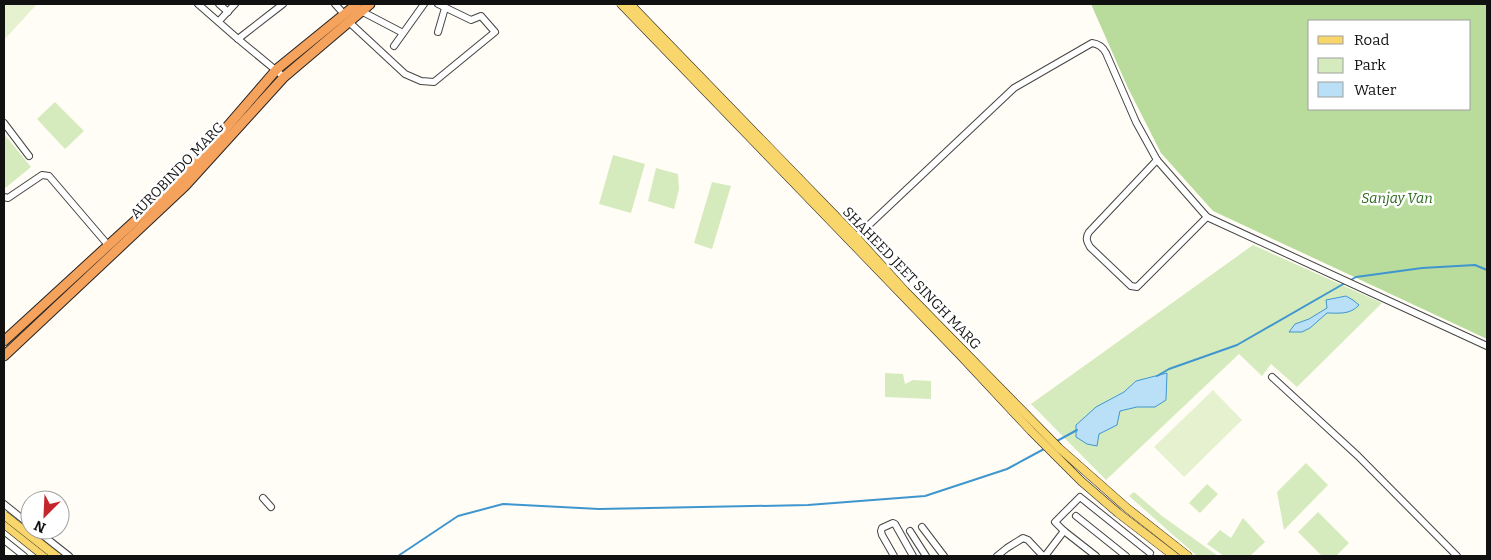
<svg xmlns="http://www.w3.org/2000/svg" width="1491" height="560" font-family="Bitter,serif">
<style>
.green{fill:#d5ebbd}
.forest{fill:#b9dc9c;fill-rule:evenodd}
.pitch{fill:#e6f2cf}
.water{fill:#b9e0f7;stroke:#3f96cf}
.lines{fill:none;stroke-linecap:round;stroke-linejoin:round}
.stream{stroke:#3f96cf;stroke-width:2}
.minor-casing{stroke:#444;stroke-width:8}
.major-casing{stroke:#222;stroke-width:9}
.highway-casing{stroke:#222;stroke-width:11}
.minor{stroke:#fff;stroke-width:6}
.major{stroke:#f9d66b;stroke-width:8}
.highway{stroke:#f5a25d;stroke-width:9}
.major-bridge-casing{stroke:#222;stroke-width:9;stroke-linecap:butt}
.major-bridge{stroke:#f9d66b;stroke-width:8}
.labels{text-anchor:middle;stroke-width:5;stroke-linejoin:round;paint-order:stroke}
.street-label{font-size:14px;fill:#111;stroke:#fff}
.park-label{font-size:14px;font-style:italic;fill:#2f6b1f;stroke:#fff}
</style>
<rect width="100%" height="100%" fill="#fffdf5"/>
<g class="green">
<path d="M55 102 84 131 65 149 37 119Z"/>
<path d="M4 134 31 167 4 189Z"/>
<path d="M613 155 645 164 631 213 599 204Z"/>
<path d="M656 168 678 174 679 189 674 209 648 201Z"/>
<path d="M712 182 731 186 712 249 694 243Z"/>
<path d="M1253 245 1382 303 1297 387 1271 364 1262 376 1239 354 1106 480 1031 404Z"/>
<path d="M885 373 903 374 905 384 913 380 931 381V399L885 397Z"/>
<path d="M1306 463 1328 485 1284 530 1277 492Z"/>
<path d="M1207 484 1218 494 1200 513 1189 503Z"/>
<path d="M1134 492 1162 516 1218 556H1197L1129 496Z"/>
<path d="M1318 512 1349 543 1336 556H1322L1298 532Z"/>
<path d="M1243 518 1265 542 1250 556H1224L1207 544 1220 530 1231 538Z"/>
</g>
<path class="forest" d="M1091 4H1487V339L1213 211 1161 153 1128 88ZM1310 21H1470V109H1310Z"/>
<g class="pitch">
<path d="M4 4H37L4 40Z"/>
<path d="M1213 390 1242 420 1184 477 1154 447Z"/>
</g>
<g class="water">
<path d="M1346 296 1353 300 1359 305C1350 315 1339 313 1327 313L1310 328 1302 332H1289L1295 324 1309 319 1327 308 1326 300Z"/>
<path d="M1167 373 1166 400 1155 407H1137L1120 411 1117 425 1099 434 1097 446 1087 444 1076 437V425L1096 407 1124 392 1136 381Z"/>
</g>
<g class="lines">
<g class="stream">
<path d="M1349 281 1356 277 1422 268 1475 265 1487 270"/>
<path d="M1157 376 1169 369 1237 345 1345 283"/>
<path d="M1057 441 1077 430"/>
<path d="M398 556 458 516 503 504 599 509 808 505 925 496 1007 469 1044 449"/>
</g>
<defs>
<g id="minor">
<path d="M198 4 238 39 284 77"/>
<path d="M219 4 228 12"/>
<path d="M335 4 344 14"/>
<path d="M361 11 403 33"/>
<path d="M219 21 235 4"/>
<path d="M349 22 405 74 421 81 434 82 495 32 481 16 471 20 438 4"/>
<path d="M438 32 445 8"/>
<path d="M238 39 283 4"/>
<path d="M394 46 424 4"/>
<path d="M4 123 29 156"/>
<path d="M1157 160 1089 232C1085 238 1087 242 1090 247L1131 286 1137 287 1207 217"/>
<path d="M4 197 8 198 42 175 49 176 108 245"/>
<path d="M854 239 1014 88 1092 43C1099 44 1103 47 1106 53L1136 122 1157 160 1207 217 1487 346"/>
<path d="M1272 377 1358 456 1457 556"/>
<path d="M263 498 271 507"/>
<path d="M4 504 30 525"/>
<path d="M1076 516 1126 556"/>
<path d="M922 527 944 556"/>
<path d="M36 530 69 556"/>
<path d="M910 531 926 556"/>
<path d="M4 540 24 556"/>
<path d="M894 556 882 535 881 531 882 528 893 523 895 524 913 556"/>
<path d="M997 556 1007 548 1023 538 1028 540 1043 556"/>
<path d="M1045 556 1064 531"/>
<path d="M1096 556 1064 531 1055 522 1080 497 1150 553"/>
</g>
<g id="major">
<path d="M621 4 961 356 1031 431 1081 481 1118 513 1174 556"/>
<path d="M630 4 856 237 905 291 1059 448 1127 508 1188 556"/>
<path d="M4 524 44 556"/>
</g>
<g id="highway">
<path d="M4 341 172 187 201 157 277 69 357 4"/>
<path d="M4 356 185 186 284 77 370 4"/>
</g>
</defs>
<use href="#minor" class="minor-casing"/>
<use href="#major" class="major-casing"/>
<use href="#highway" class="highway-casing"/>
<use href="#minor" class="minor"/>
<use href="#major" class="major"/>
<use href="#highway" class="highway"/>
<defs>
<path id="major-bridge" d="M4 515 56 556"/>
</defs>
<use href="#major-bridge" class="major-bridge-casing"/>
<use href="#major-bridge" class="major-bridge"/>
</g>
<g class="labels">
<g class="street-label">
<text transform="translate(177 170) rotate(-46)" y="5">AUROBINDO MARG</text>
<text transform="translate(912 278) rotate(46)" y="5">SHAHEED JEET SINGH MARG</text>
</g>
<g class="park-label">
<text x="1397" y="203">Sanjay Van</text>
</g>
</g>
<rect width="1491" height="560" fill="none" stroke="#111111" stroke-width="10"/>
<rect x="1308" y="20" width="162" height="90" fill="#ffffff" stroke="#a0a0a0"/>
<rect x="1318" y="36" width="25" height="8" fill="#f9d66b" stroke="#a0a0a0"/>
<text x="1354" y="45" font-size="15" fill="#111111">Road</text>
<rect x="1318" y="58" width="25" height="15" fill="#d5ebbd" stroke="#a0a0a0"/>
<text x="1354" y="70" font-size="15" fill="#111111">Park</text>
<rect x="1318" y="82" width="25" height="15" fill="#b9e0f7" stroke="#a0a0a0"/>
<text x="1354" y="95" font-size="15" fill="#111111">Water</text>
<g transform="translate(45 515) rotate(204)"><circle r="24" fill="#ffffff" stroke="#a0a0a0"/>
<path d="M0-4L9 19L0 12L-9 19Z" fill="#c4262e"/>
<text y="-8" font-size="14" font-weight="bold" text-anchor="middle" fill="#111111">N</text>
</g>
</svg>
